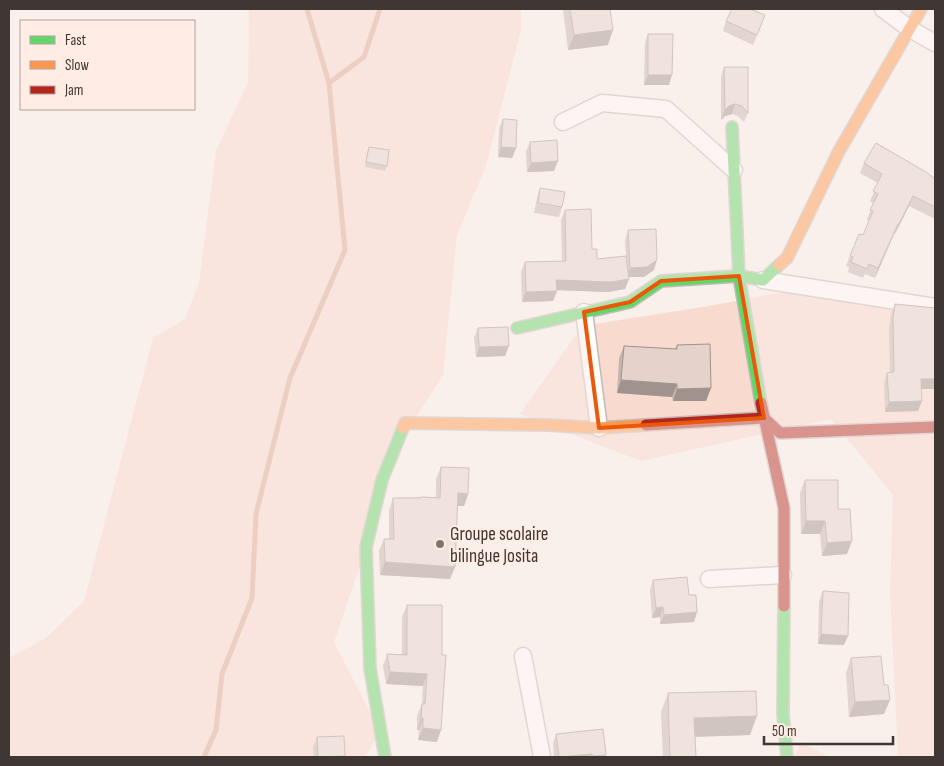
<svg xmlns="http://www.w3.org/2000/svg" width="944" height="766" font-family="'Sofia Sans Condensed',sans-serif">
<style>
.green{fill:#f8dace}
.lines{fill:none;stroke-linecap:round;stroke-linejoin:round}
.stream{stroke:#dca791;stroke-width:5}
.street-casing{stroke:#c2bab7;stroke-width:19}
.fast-casing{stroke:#c2bab7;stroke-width:14}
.slow-casing{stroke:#c2bab7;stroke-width:14}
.jam-casing{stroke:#c2bab7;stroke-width:14}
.street{stroke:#fefdfc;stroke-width:16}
.fast{stroke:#63d668;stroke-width:11}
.slow{stroke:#ff974d;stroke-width:11}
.jam{stroke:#b3261e;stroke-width:11}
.wall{fill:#c5b5ae}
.shaded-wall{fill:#a0938d}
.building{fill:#e5d2ca;stroke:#a0938d}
.marked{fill:none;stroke:#e8590c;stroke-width:4;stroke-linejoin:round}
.poi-dot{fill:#7f7774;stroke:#ffede5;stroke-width:2}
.labels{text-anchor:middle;stroke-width:4;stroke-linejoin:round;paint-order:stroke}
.poi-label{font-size:19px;fill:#3e3734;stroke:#ffede5;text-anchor:start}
</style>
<rect width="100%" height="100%" fill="#f9efeb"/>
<g class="green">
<path d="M249 9H521V30L486 166 457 235 443 375 404 436 334 642 380 732 365 757H9V658L46 638 84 601 153 338 185 319 199 283 216 151 248 82Z"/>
<path d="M810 287 935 312V757H898L890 592 893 495 831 419 641 461 520 414 582 326 709 306Z"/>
<path d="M801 742 829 757H794Z"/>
</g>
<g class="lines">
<g class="stream">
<path d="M329 83 364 57 380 9"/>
<path d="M204 757 216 730 222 674 252 598 256 514 290 378 345 250 329 83 307 9"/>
</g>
<defs>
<g id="street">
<path d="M883 9 910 29 935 43"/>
<path d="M563 122 602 103 666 109 734 170"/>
<path d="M763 280 935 307"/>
<path d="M584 312 599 428"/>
<path d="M709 579 783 575"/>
<path d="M523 656 542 757"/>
</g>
<g id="fast">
<path d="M732 127 739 276 761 403"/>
<path d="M517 328 630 302 661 281 739 276 763 280 779 265"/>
<path d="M784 606 783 713 787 757"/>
<path d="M385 757 370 668 366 547 382 480 403 428"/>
</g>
<g id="slow">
<path d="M779 265 787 258 839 151 921 9"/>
<path d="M403 428 405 423 548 425 599 428 646 425"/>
</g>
<g id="jam">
<path d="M761 403 784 508V606"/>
<path d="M646 425 764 418 780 433 935 427"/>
</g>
</defs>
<use href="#street" class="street-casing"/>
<use href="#fast" class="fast-casing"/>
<use href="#slow" class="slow-casing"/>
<use href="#jam" class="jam-casing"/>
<use href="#street" class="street"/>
<use href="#fast" class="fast"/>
<use href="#slow" class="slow"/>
<use href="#jam" class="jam"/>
</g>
<g class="wall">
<path d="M563 9H587L608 45 568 50Z"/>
<path d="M765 15 753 45 723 31 726 21Z"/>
<path d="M648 34 669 85H644L645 43Z"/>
<path d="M724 67 748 113 744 122 738 116 732 114 725 116 721 120V77Z"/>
<path d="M503 119 516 148 512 158 498 157 499 129Z"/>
<path d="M530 142 554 171 527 172 526 152Z"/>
<path d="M369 147 387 166 385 171 365 167 367 152Z"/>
<path d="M864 163 935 179V219L909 206 895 234H894L875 278 865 274 863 278 848 272 849 267 846 266 850 256 863 235 869 221 867 220 873 203 870 201 878 183 860 173Z"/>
<path d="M540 188 562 207 559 217 534 213 537 198Z"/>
<path d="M565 210 592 249 597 259 626 256 625 240 628 230 654 270 644 277H629L625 289 608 292 557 290 553 301 522 302 521 272 525 262 562 261 561 220Z"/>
<path d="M895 304 935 308V389H921L918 411 885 412 884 383 887 373H890L889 329 891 314Z"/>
<path d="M478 328 505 356 476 357 474 338Z"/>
<path d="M677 345 711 388 706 401H673L672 397 617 393 619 358 624 346 675 349Z"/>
<path d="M441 467 468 494 464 506H457L455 567 450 579 380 575 379 551 384 539H389V511L393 498 436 497V479Z"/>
<path d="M805 480 838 509 847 554 822 556 820 534H801L800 493Z"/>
<path d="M653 580 689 595 697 612 694 622 660 624V617L652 618 650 590Z"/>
<path d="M823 591 844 645 818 644 819 601Z"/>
<path d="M407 605H442L437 742 418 740 419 730H417V716L422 704 423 686 386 684 383 666 387 654H402V617Z"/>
<path d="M851 658 884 714 849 717 846 673Z"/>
<path d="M668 693 750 735 695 737 696 757H663L661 712Z"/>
<path d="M556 734 606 755 605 757H554L553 744Z"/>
<path d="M317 737 344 757H314L313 747Z"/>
</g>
<g class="shaded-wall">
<path d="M613 30 608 45 568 50 574 35Z"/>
<path d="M648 75H672L669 85H644Z"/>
<path d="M735 104 732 114 725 116 721 120 725 110 729 106Z"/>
<path d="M501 147 516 148 512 158 498 157Z"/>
<path d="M558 161 554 171 527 172 531 163Z"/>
<path d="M913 196 909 206 895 234 899 224Z"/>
<path d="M898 224 894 234 875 278 878 268Z"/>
<path d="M657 260 654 270 644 277H627L630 268Z"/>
<path d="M629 279 625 289 608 292 553 290 556 280Z"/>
<path d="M557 291 553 301 522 302 526 292Z"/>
<path d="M509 346 505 356 476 357 479 347Z"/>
<path d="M921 379H935V389H917Z"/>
<path d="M621 380 677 384 672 397 617 393Z"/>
<path d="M711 388 706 401H673L677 389Z"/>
<path d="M922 401 918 411 885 412 889 402Z"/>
<path d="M458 493 468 494 464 506H453Z"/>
<path d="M806 521H825L820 534H801Z"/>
<path d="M852 541 847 554 822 556 827 543Z"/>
<path d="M385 562 455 567 450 579 380 575Z"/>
<path d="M663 607 660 617 652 618 656 608Z"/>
<path d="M697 612 694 622 660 624 664 615Z"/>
<path d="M821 634 848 636 844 645 818 644Z"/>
<path d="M390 672 427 674 423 686 386 684Z"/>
<path d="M890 700 884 714 849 717 855 702Z"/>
<path d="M757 716 750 735 687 737 694 718Z"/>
<path d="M421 718H423L419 730H417Z"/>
<path d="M423 728 441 730 437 742 418 740Z"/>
<path d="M592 754 591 757H563Z"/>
<path d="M606 755 605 757H592L593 756Z"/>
</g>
<g class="building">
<path d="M570 9H610L613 30 574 35Z"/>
<path d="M732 9H750L765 15 757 35 726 21Z"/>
<path d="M648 34H673L672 75H648Z"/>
<path d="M724 67H748V113L742 106 735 104 729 106 725 110Z"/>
<path d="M503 119 517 120 516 148 501 147Z"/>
<path d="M557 140 558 161 531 163 530 142Z"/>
<path d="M876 143 926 172 935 179V207L913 196 899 224H898L878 268 869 264 867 269 851 262 853 257 850 256 859 234 863 235 873 211 870 210 878 194 873 191 882 174 864 163Z"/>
<path d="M369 147 389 150 387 166 366 162Z"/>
<path d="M540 188 565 192 562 207 538 203Z"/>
<path d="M591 209 592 249H597V259L626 256 629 279 611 282 556 280 557 291 526 292 525 262 566 261 565 210Z"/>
<path d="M656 229 657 260 647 267 630 268 628 230Z"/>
<path d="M895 304 935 308V379H921L922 401 889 402 887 373 894 372 893 319Z"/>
<path d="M508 327 509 346 479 347 478 328Z"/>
<path d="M710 344 711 388 677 389V384L621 380 624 346 677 349V345Z"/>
<path d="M441 467 469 468 468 494 458 493 455 567 385 562 384 539H394L393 498H421V497L440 498Z"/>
<path d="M805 480H838V509H850L852 541 827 543 825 521H806Z"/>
<path d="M687 577 689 595H696L697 612 664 615 663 607 656 608 653 580Z"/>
<path d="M823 591 849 593 848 636 821 634Z"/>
<path d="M407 605H442V655H446L441 730 423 728V718H421L422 704H425L427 674 390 672 387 654 407 655Z"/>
<path d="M881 656 884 685H888L890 700 855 702 851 658Z"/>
<path d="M756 691 757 716 694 718 696 757H670L668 693Z"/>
<path d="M603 729 606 755 593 756 592 754 559 757 556 734Z"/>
<path d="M344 736 345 756 318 757 317 737Z"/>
</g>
<path d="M0 0H944V766H0ZM739 276 764 418 599 428 584 312 630 302 661 281Z" fill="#f9efeb" fill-opacity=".55" fill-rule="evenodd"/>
<path class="marked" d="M739 276 764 418 599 428 584 312 630 302 661 281Z"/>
<circle class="poi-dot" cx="440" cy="544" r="5"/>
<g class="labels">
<g class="poi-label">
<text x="450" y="540">Groupe scolaire<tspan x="450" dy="22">bilingue Josita</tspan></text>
</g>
</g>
<rect width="944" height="766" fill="none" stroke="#3e3734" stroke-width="20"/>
<rect x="20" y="20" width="175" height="90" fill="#ffede5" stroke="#b2a49e"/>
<rect x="30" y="36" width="25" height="8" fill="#63d668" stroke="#b2a49e"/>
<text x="65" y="45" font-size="15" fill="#3e3734">Fast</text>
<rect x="30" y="61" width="25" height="8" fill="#ff974d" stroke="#b2a49e"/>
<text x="65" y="70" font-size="15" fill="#3e3734">Slow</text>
<rect x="30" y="86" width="25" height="8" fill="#b3261e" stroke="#b2a49e"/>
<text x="65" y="95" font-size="15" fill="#3e3734">Jam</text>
<path d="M764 736v8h129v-8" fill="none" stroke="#3e3734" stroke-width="2.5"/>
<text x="772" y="736" font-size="15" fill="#3e3734" stroke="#ffede5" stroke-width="4" paint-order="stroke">50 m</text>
</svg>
